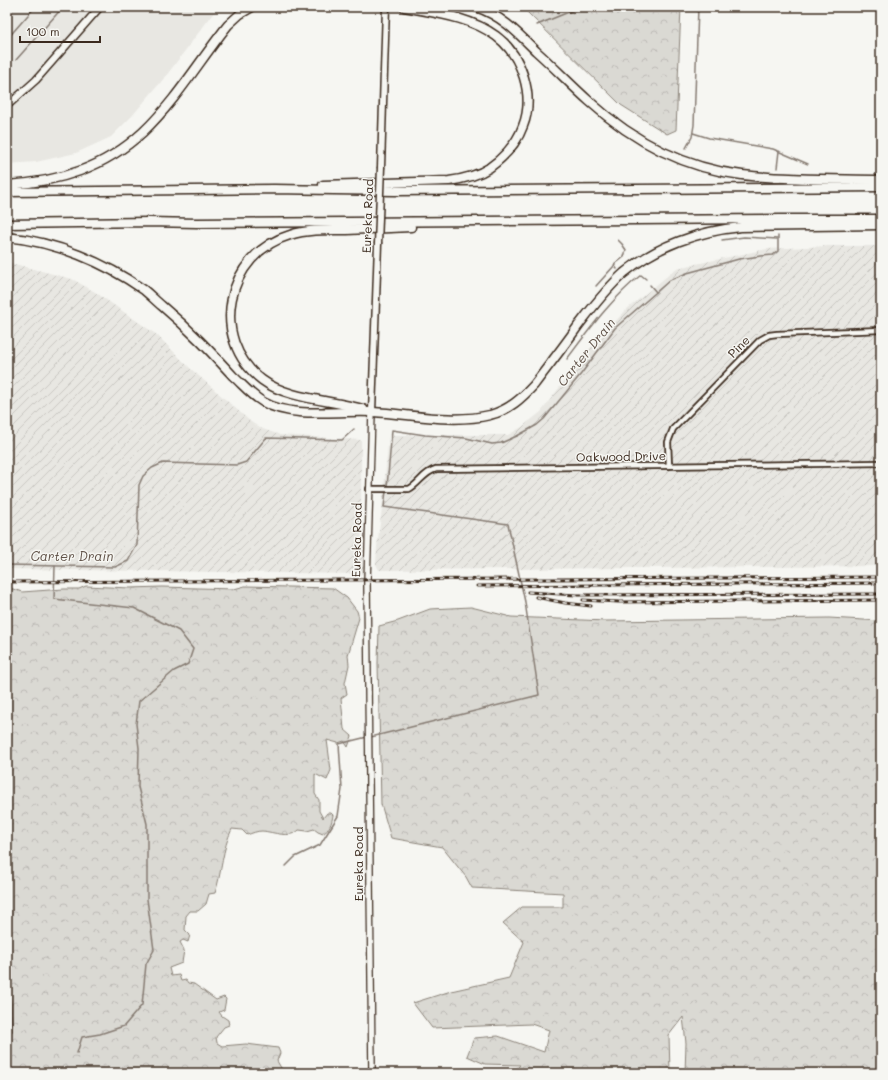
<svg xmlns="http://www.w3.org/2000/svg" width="888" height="1080" font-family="Mali,sans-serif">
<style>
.built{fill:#e8e7e2}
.industrial{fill:url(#industrial-furrows)}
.forest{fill:url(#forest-crowns);stroke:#8a8278}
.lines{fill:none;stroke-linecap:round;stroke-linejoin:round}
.stream{stroke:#857a71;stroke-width:1.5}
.minor-casing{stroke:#3b2a1e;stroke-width:8}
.tertiary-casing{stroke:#3b2a1e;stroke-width:8}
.secondary-casing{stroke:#3b2a1e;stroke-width:9}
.motorway-casing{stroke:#3b2a1e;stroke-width:11}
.minor{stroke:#f6f6f2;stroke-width:4.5}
.tertiary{stroke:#f6f6f2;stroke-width:5.5}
.secondary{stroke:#f6f6f2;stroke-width:6}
.motorway{stroke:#f6f6f2;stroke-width:8}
.rail-casing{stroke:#3b2a1e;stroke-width:3}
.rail{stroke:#f6f6f2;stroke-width:1.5;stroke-dasharray:4.5;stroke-linecap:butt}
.secondary-bridge-casing{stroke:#3b2a1e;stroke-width:9;stroke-linecap:butt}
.secondary-bridge{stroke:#f6f6f2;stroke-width:6}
.labels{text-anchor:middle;stroke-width:3;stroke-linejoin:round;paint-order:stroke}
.street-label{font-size:12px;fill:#3b2a1e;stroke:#f6f6f2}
.water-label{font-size:13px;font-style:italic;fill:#605248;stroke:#f6f6f2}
</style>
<defs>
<pattern id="industrial-furrows" width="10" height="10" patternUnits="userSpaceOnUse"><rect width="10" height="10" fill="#e8e7e2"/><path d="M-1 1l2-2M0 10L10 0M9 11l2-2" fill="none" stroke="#c8c6c1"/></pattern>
<pattern id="forest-crowns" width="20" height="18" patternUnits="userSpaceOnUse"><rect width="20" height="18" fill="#dad9d3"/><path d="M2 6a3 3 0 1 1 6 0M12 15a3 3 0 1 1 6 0" fill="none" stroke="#bcbab5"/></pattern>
</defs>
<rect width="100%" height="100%" fill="#f6f6f2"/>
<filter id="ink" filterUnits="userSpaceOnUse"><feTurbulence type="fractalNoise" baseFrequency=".025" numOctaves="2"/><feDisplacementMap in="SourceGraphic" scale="8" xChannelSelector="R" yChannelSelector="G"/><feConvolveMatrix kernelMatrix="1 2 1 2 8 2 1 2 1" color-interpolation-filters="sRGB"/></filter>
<g filter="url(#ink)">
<path class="built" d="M7 7H218L166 76 132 116 111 137 76 153 36 162 7 164Z"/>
<g class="industrial">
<path d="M828 246H881V566L379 570 376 564 377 546 382 509 389 435H508L522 427 541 412 583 356 627 309 677 268 767 249Z"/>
<path d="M7 262 72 279 95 292 157 335 191 369 251 422 260 428 280 435 361 440V528L364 574 7 569Z"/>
</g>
<g class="forest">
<path d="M522 7H681L676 130 667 134 621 105Z"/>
<path d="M86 586 130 588 162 587 234 589 245 586 333 588 347 598 357 611 359 618 348 655 349 665 345 683 347 694 341 698 344 729 352 736 348 747 344 741 338 743 327 740 331 770 327 780 315 774V794L319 800V811L323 818 327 813H331L333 815C332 823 329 830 323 834L318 832 314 829 307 831 299 830C290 839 274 832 262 831 257 831 252 833 247 835L242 830 232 829C222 849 222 872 215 893L209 894 206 904 198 911H190L186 916 185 930 190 935 188 942 183 940 180 942 184 950 182 963 169 968 171 976 179 975 181 981 186 980 188 983 194 984 216 1000 224 997 226 999 224 1010 219 1012 222 1016 228 1020 229 1025 224 1027 216 1037 217 1043 222 1046 246 1044 278 1048 280 1053 277 1061 284 1073H7V587L22 592 64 589H79Z"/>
<path d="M471 607 511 617 606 621 829 618 881 621V1073H685L686 1043 683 1017 669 1035 670 1073H593C583 1069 570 1067 559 1073H513L520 1065 485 1064 467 1056 474 1038 498 1036 544 1052 549 1030 531 1024 432 1028 413 1003 451 991 509 978 524 942 503 923 522 907H563V893L472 888 466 877 442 847 391 838 381 804 378 663 379 626 398 621 430 609Z"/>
</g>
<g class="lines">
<g class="stream">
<path d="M537 25 581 7"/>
<path d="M7 39 35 7"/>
<path d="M16 60 63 7"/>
<path d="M693 133 709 138 773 149 808 164"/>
<path d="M686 148 692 137 694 125 698 7"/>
<path d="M777 168 779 151"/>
<path d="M722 240 744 237 777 239"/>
<path d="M617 269 614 265 624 257 626 250 622 244 618 240"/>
<path d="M650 285 656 292"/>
<path d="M596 286 614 266H615"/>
<path d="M567 359C589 330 612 298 641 275L646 279"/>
<path d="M387 487 392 430 425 435 466 438 492 444 501 443 517 436 537 425 544 419 581 374 615 328 670 280 687 273 739 259 761 256 773 255 778 251V236"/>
<path d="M7 565 115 567 128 561 137 545 139 485 143 476 152 468 163 463 237 465 246 462 266 438 342 440 354 429"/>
<path d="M55 566 54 599 134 608 179 631 193 649 188 664 174 671 139 701 136 724 139 748 138 787 147 824V899L154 950 146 964 142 1005 124 1026 100 1034 82 1037 77 1053"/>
<path d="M371 737 539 695 525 602 508 524 384 507 386 491"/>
<path d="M286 866 295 857 320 845 338 816 342 789 339 744 367 737"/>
<path d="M7 965 11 1006 12 1031 7 1033"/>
</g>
<defs>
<g id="minor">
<path d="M669 466 668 442 673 429 760 340 769 335 777 334 881 330"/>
<path d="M369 489H409C419 484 424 472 436 469L881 463"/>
</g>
<path id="tertiary" d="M372 412 367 583 372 1073"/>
<g id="secondary">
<path d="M7 106 36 80 100 7"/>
<path d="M381 167 386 7"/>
<path d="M372 412 378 244"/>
</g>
<g id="motorway">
<path d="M476 7C502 16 517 32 536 51 554 67 571 85 589 101 632 140 684 168 742 175 787 180 836 179 881 180"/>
<path d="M7 185C59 182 104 168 143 132 176 101 200 60 228 25L240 14 252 7"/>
<path d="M323 185 449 181C463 179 477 176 489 168 503 158 517 143 523 126 535 96 522 55 496 36 471 17 435 13 404 7"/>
<path d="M7 192 274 189 395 191 881 187"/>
<path d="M7 224 149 222 197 223 782 219H881"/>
<path d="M7 237C56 242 104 262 144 290 150 295 156 301 162 306 175 317 188 329 200 341 211 352 222 364 233 376 243 385 251 395 263 402 293 419 338 410 373 412 411 414 452 424 490 415 509 410 522 398 534 385 549 365 564 346 578 326 592 308 606 289 624 273 656 246 699 231 741 227L881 225"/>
<path d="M363 409C332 400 287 399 262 380 208 339 226 254 290 235 308 229 328 230 347 230 368 229 390 228 411 227"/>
</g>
</defs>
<use href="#minor" class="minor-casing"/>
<use href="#tertiary" class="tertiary-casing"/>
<use href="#secondary" class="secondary-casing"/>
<use href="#motorway" class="motorway-casing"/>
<use href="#minor" class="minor"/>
<use href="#tertiary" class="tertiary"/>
<use href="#secondary" class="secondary"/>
<use href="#motorway" class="motorway"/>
<defs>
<g id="rail">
<path d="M7 582 881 577"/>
<path d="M477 586 881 583"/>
<path d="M528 592 576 595 881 594"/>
<path d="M536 597 565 603 591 606"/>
<path d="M583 600 619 602 881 600"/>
</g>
</defs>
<use href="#rail" class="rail-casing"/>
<use href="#rail" class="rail"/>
<defs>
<path id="secondary-bridge" d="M378 244 381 167"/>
</defs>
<use href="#secondary-bridge" class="secondary-bridge-casing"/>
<use href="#secondary-bridge" class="secondary-bridge"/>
</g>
</g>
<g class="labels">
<g class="street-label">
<text transform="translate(368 216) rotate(-88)" y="4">Eureka Road</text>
<text transform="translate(739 347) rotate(-45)" y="4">Pine</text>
<text transform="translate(621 457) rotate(-1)" y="4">Oakwood Drive</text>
<text transform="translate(357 540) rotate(-89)" y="4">Eureka Road</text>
<text transform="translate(359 864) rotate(-90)" y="4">Eureka Road</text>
</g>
<g class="water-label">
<text transform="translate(586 352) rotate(-51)" y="5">Carter Drain</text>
<text x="72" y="561">Carter Drain</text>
</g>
</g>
<rect width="888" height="1080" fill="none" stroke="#f6f6f2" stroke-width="24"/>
<rect x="12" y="12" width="864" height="1056" fill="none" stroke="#3b2a1e" stroke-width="1.5" filter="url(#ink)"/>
<path d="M20 36v6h80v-6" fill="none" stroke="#3b2a1e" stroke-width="2"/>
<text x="26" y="36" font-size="12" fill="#3b2a1e" stroke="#f6f6f2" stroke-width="3" paint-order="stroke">100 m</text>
</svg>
